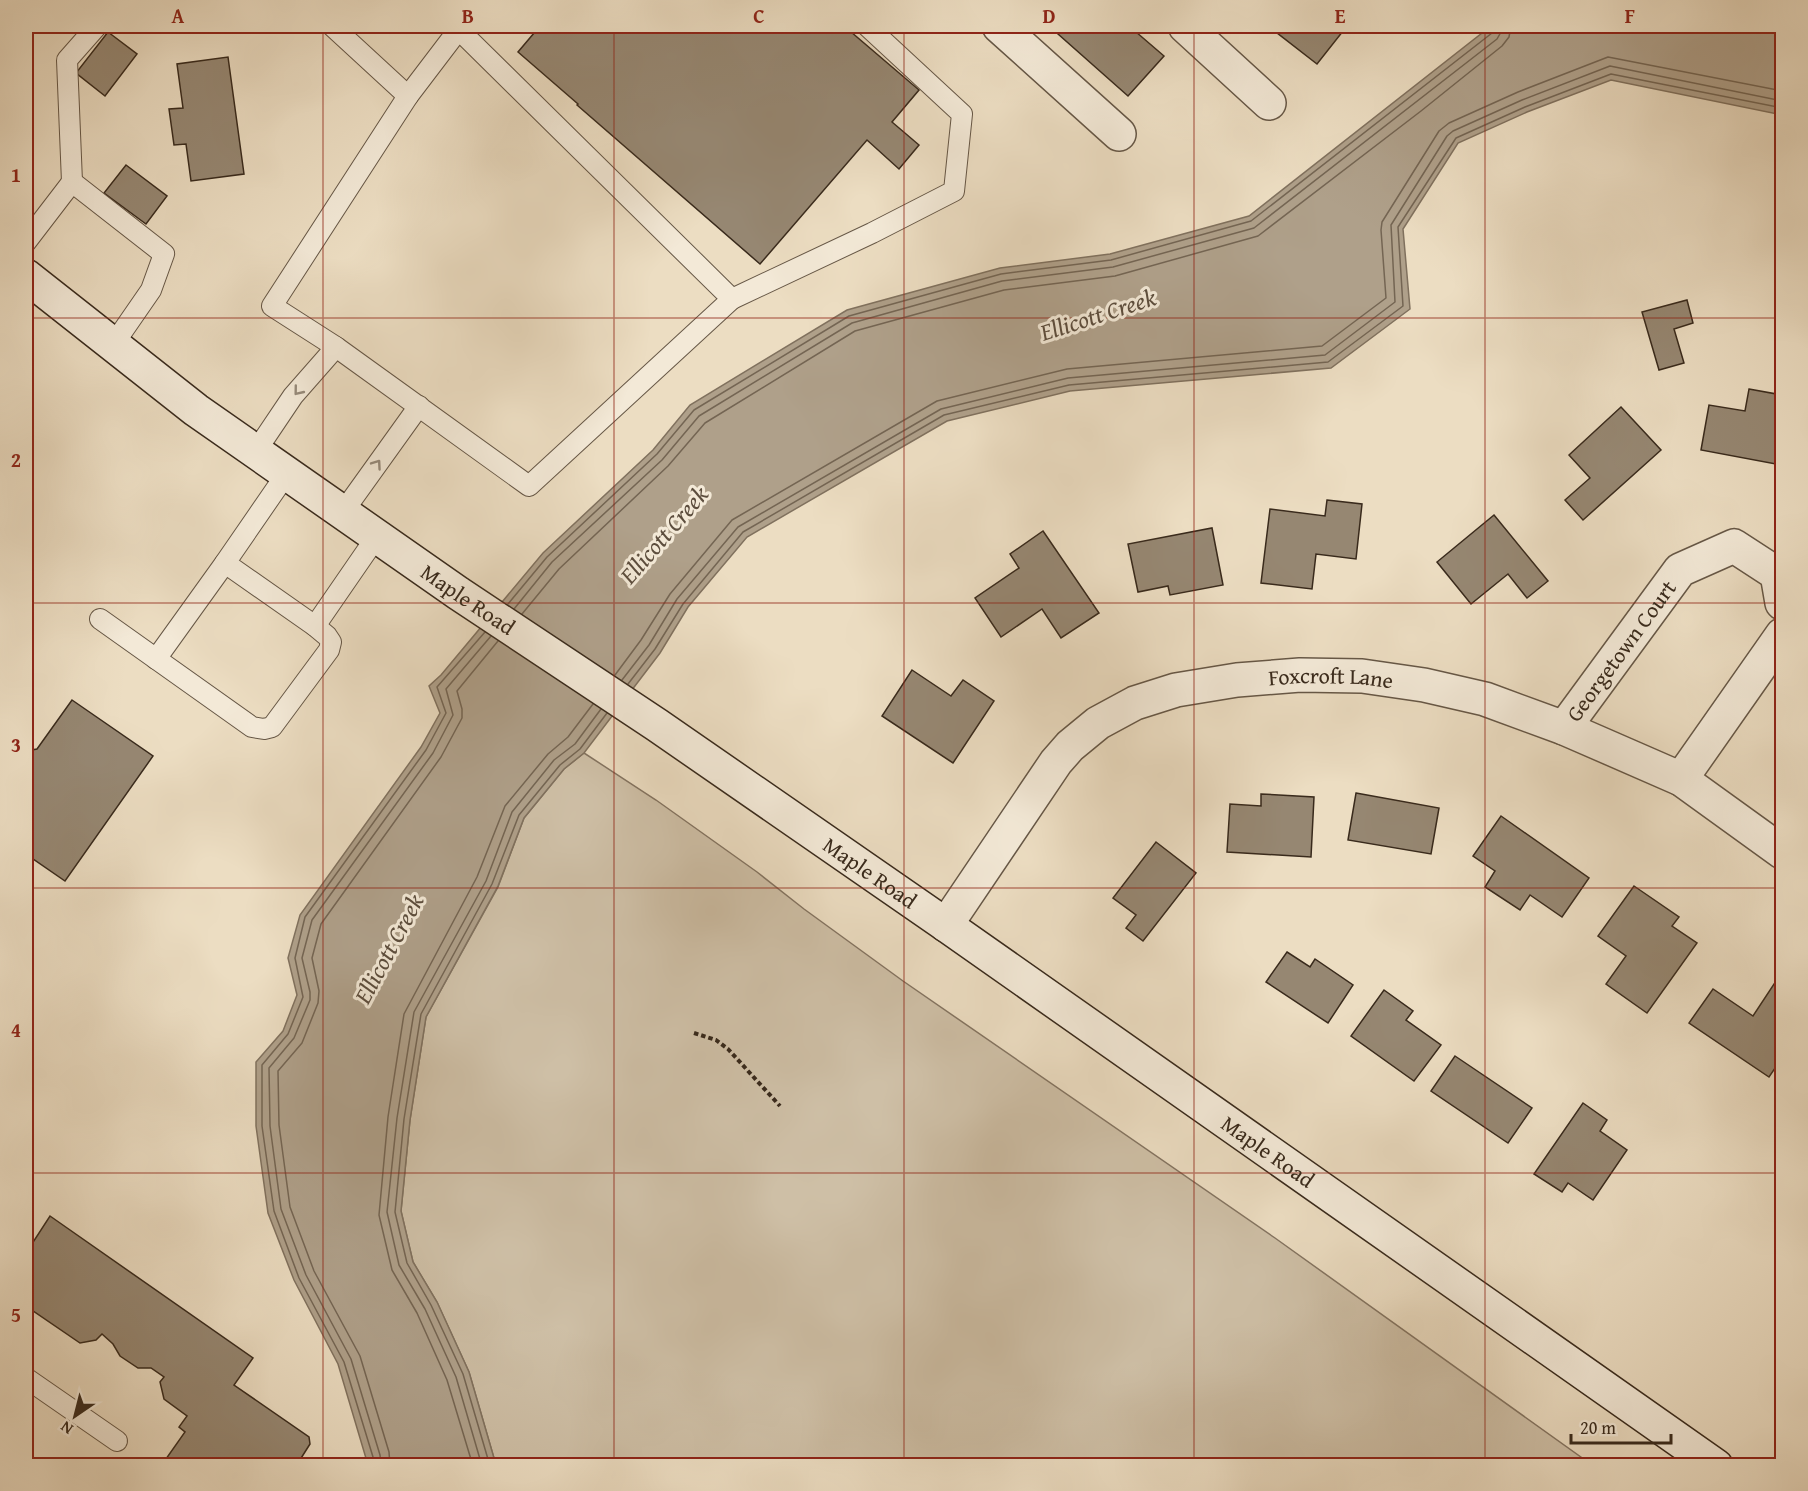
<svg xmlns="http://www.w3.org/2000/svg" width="1808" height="1491" font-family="'Gentium Book Plus',serif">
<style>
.green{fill:#cebfa6;stroke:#847461;stroke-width:1.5}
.water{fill:#afa08a;stroke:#80715e;stroke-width:1.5}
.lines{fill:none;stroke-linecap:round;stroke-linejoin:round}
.shore{stroke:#746553;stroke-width:1.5}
.building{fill:#968772;stroke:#392a1c;stroke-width:1.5}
.lane-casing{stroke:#665746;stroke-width:22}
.street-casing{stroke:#665746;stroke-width:36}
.secondary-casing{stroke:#392a1c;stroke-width:36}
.path{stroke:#392a1c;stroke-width:4;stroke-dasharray:4.5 3;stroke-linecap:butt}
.lane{stroke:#f3e9d7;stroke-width:20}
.street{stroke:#f3e9d7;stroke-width:33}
.secondary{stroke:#f3e9d7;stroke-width:33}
.oneway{stroke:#968a7a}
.grid{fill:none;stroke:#8f2418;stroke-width:1.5;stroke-opacity:0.55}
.labels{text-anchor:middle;stroke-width:6;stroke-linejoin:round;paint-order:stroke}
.street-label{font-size:22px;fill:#392a1c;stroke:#f3e9d7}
.water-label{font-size:24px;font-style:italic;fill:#5c4d3d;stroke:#f3e9d7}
.neatline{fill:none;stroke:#8f2418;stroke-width:2}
.grid-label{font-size:20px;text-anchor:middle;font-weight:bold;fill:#8f2418}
</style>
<rect width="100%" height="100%" fill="#ecddc2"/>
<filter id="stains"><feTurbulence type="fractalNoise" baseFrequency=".00333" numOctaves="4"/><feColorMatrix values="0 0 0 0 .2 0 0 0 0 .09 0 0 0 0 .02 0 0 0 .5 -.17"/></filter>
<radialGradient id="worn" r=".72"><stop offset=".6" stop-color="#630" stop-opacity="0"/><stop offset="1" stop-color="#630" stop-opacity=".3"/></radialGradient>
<path class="green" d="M584 753 656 800 757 872 804 909 903 981 1275 1238 1592 1465H496L469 1372 437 1302 413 1262 401 1211 410 1120 426 1017 498 887 524 818 564 769Z"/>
<path class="water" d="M1491 26H1782V115L1611 80 1527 112 1458 143 1403 229 1410 309 1331 368 1070 391 947 421 747 537 688 607 660 653 584 753 564 769 524 818 498 886 426 1017 410 1120 401 1211 413 1262 437 1302 469 1372 496 1465H368L338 1364 294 1280 268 1213 256 1126V1062L283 1031 297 995 288 958 300 915 421 747 440 713 429 686 441 675 543 553 653 450 690 405 847 310 1000 268 1110 254 1249 216Z"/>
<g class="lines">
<g class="shore">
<path d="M508 604 547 557 657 454 694 410 849 316 1001 274 1111 260 1251 221 1492 33 1495 26"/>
<path d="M514 609 552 562 662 460 699 416 852 323 1002 281 1113 267 1254 228 1497 39 1501 32 1502 26"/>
<path d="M522 614 559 569 668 466 705 423 855 331 1004 290 1115 276 1258 236 1421 111 1502 46 1509 37 1511 26"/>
<path d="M615 675 641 640 670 594 732 520 937 401 1067 369 1322 346 1386 298 1381 230 1382 222 1439 131 1449 123 1518 92 1608 57 1782 91"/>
<path d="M622 680 649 645 677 599 738 527 941 409 1068 378 1325 355 1395 302 1391 225 1447 136 1453 131 1522 100 1610 66 1782 101"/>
<path d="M628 684 655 649 683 604 743 532 944 415 1069 385 1328 362 1403 306 1398 227 1456 138 1525 107 1611 74 1782 108"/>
<path d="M374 1466 373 1457 344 1362 299 1278 274 1211 262 1126V1065L288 1034 303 997 295 958 305 917 426 750 446 713 437 687 485 632"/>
<path d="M381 1466 380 1455 351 1359 306 1275 281 1209 270 1126 269 1068 294 1038 310 1000V992L302 958 312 920 433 753 453 715 446 689 491 636"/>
<path d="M390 1466 389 1452 360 1356 314 1271 290 1207 279 1125 278 1071 302 1043 318 1003 319 991 312 958 321 924 441 757 462 718V709L457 691 498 641"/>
<path d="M473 1466 447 1380 417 1313 392 1270 379 1215 388 1117 404 1014 477 877 505 806 548 754 568 737 593 704"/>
<path d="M482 1466 456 1377 425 1309 399 1265 387 1212 397 1118 414 1012 486 881 512 812 554 760 575 744 601 709"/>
<path d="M490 1466 463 1374 431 1305 407 1263 395 1212 404 1119 421 1014 492 884 519 815 560 765 580 749 607 713"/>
</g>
</g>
<g class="building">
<path d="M540 26H844L919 90 892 122 919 145 899 169 867 140 760 264 577 105 578 104 518 52Z"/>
<path d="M1049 26H1129L1164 56 1128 96Z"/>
<path d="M1268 26H1347L1317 64Z"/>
<path d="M108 32 137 54 105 96 76 73Z"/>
<path d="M228 57 244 174 191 181 186 144 174 145 169 109 183 108 177 64Z"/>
<path d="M126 165 167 196 146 224 104 193Z"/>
<path d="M1687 300 1693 323 1674 329 1684 363 1659 370 1642 312Z"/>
<path d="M1749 389 1782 395V454L1781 465 1701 450 1709 405 1745 411Z"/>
<path d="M1621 407 1661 450 1583 520 1565 500 1590 478 1569 455Z"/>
<path d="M1327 500 1362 504 1356 559 1316 554 1312 589 1261 583 1270 509 1325 516Z"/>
<path d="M1494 515 1548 581 1527 598 1508 574 1471 604 1437 562Z"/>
<path d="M1212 528 1223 585 1170 595 1168 586 1138 592 1128 544Z"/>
<path d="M1043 531 1099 613 1061 638 1042 609 1001 637 975 598 1019 568 1010 554Z"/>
<path d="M912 670 951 696 963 680 994 701 953 763 882 716Z"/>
<path d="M72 700 153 756 65 881 26 854V751L37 749Z"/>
<path d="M1356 793 1439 808 1431 854 1348 840Z"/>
<path d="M1261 794 1314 797 1311 857 1227 852 1230 804 1261 806Z"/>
<path d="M1501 816 1589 878 1562 917 1530 895 1520 910 1485 887 1495 871 1473 856Z"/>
<path d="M1156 842 1196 873 1143 941 1126 928 1136 915 1113 898Z"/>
<path d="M1634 886 1679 917 1672 926 1697 943 1647 1013 1606 984 1626 956 1598 936Z"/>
<path d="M1287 952 1310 967 1315 959 1353 985 1328 1023 1266 982Z"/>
<path d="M1774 984 1782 990V1058L1769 1077 1689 1023 1713 989 1753 1016Z"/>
<path d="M1384 990 1413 1011 1406 1020 1441 1045 1414 1081 1351 1036Z"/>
<path d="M1455 1056 1532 1108 1508 1143 1431 1091Z"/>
<path d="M1583 1103 1607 1120 1600 1131 1627 1150 1593 1200 1568 1183 1562 1192 1534 1174Z"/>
<path d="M50 1216 253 1358 234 1385 309 1437 310 1444 298 1463 301 1466H161L185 1432 179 1427 187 1416 164 1399 160 1382 164 1377 151 1368H138L120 1356 113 1344 102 1334 96 1340 80 1343 26 1306V1253Z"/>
</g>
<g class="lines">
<defs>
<g id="lane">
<path d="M332 26 408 96 272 306 336 347 529 486 732 299 455 26"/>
<path d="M408 96 459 29"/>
<path d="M72 182 67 60 97 26"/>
<path d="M26 242 72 182 164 254 151 290 113 345"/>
<path d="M732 299 872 233 954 191 962 114 867 26"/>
<path d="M256 451 293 396 336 347"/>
<path d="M343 512 419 406"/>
<path d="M100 619 252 727 264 729 272 727 329 650 331 642 327 636 315 626 225 563 287 473"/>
<path d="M315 626 377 536"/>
<path d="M156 659 225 563"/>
<path d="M26 1378 117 1441"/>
</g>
<g id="street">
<path d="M999 26 1119 134"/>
<path d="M1185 26 1269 103"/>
<path id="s1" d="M1564 728 1680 570 1734 546 1777 574 1782 603"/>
<path d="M1681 779 1782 635"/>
<path id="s2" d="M946 925 1056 762 1070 746 1098 723 1135 703 1176 690 1237 680 1300 675 1362 676 1424 685 1485 699 1564 728 1681 779 1782 852"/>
</g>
<g id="secondary">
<path id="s3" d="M26 276 196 410 458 593 657 725 946 925 1716 1466"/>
</g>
</defs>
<use href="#lane" class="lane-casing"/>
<use href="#street" class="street-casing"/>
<use href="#secondary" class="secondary-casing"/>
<path class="path" d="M694 1033 716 1040 728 1049 780 1106"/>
<use href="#lane" class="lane"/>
<use href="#street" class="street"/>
<use href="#secondary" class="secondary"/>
</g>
<defs><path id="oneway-chevron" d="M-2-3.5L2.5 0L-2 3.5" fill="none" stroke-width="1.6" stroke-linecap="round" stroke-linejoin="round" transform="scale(1.5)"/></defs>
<g class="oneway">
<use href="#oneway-chevron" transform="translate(298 391) rotate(129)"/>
<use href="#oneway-chevron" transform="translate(377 464) rotate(-55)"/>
</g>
<path class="grid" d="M323 26V1466M614 26V1466M904 26V1466M1194 26V1466M1485 26V1466M26 318H1782M26 603H1782M26 888H1782M26 1173H1782"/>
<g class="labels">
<g class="street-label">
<text dy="8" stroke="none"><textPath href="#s3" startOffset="548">Maple Road</textPath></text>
<text dy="8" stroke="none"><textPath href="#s1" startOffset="96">Georgetown Court</textPath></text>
<text dy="8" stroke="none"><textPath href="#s2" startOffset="495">Foxcroft Lane</textPath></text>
<text dy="8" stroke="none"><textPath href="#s3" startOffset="1034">Maple Road</textPath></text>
<text dy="8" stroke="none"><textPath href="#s3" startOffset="1520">Maple Road</textPath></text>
</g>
<g class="water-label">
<text transform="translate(1098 315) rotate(-18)" y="8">Ellicott Creek</text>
<text transform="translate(664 535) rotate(-49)" y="8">Ellicott Creek</text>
<text transform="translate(389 949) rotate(-62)" y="8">Ellicott Creek</text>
</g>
</g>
<rect width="1808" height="1491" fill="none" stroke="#ecddc2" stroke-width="66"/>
<g transform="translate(75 1416) rotate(215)" stroke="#f3e9d7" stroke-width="4.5" paint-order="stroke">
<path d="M0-4.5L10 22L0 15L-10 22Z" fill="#392a1c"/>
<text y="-9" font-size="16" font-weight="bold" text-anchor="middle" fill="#392a1c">N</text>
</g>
<path d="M1571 1434v9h100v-9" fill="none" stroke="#392a1c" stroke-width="3"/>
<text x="1580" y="1434" font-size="18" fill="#392a1c" stroke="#f3e9d7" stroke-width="4.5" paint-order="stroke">20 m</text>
<rect x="33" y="33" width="1742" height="1425" class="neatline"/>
<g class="grid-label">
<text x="178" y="23">A</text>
<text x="468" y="23">B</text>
<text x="759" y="23">C</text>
<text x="1049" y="23">D</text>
<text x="1340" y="23">E</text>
<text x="1630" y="23">F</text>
<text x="16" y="182">1</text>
<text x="16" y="467">2</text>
<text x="16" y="752">3</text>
<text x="16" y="1037">4</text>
<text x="16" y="1322">5</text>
</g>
<rect width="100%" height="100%" filter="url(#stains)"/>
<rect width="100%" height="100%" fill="url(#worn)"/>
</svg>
